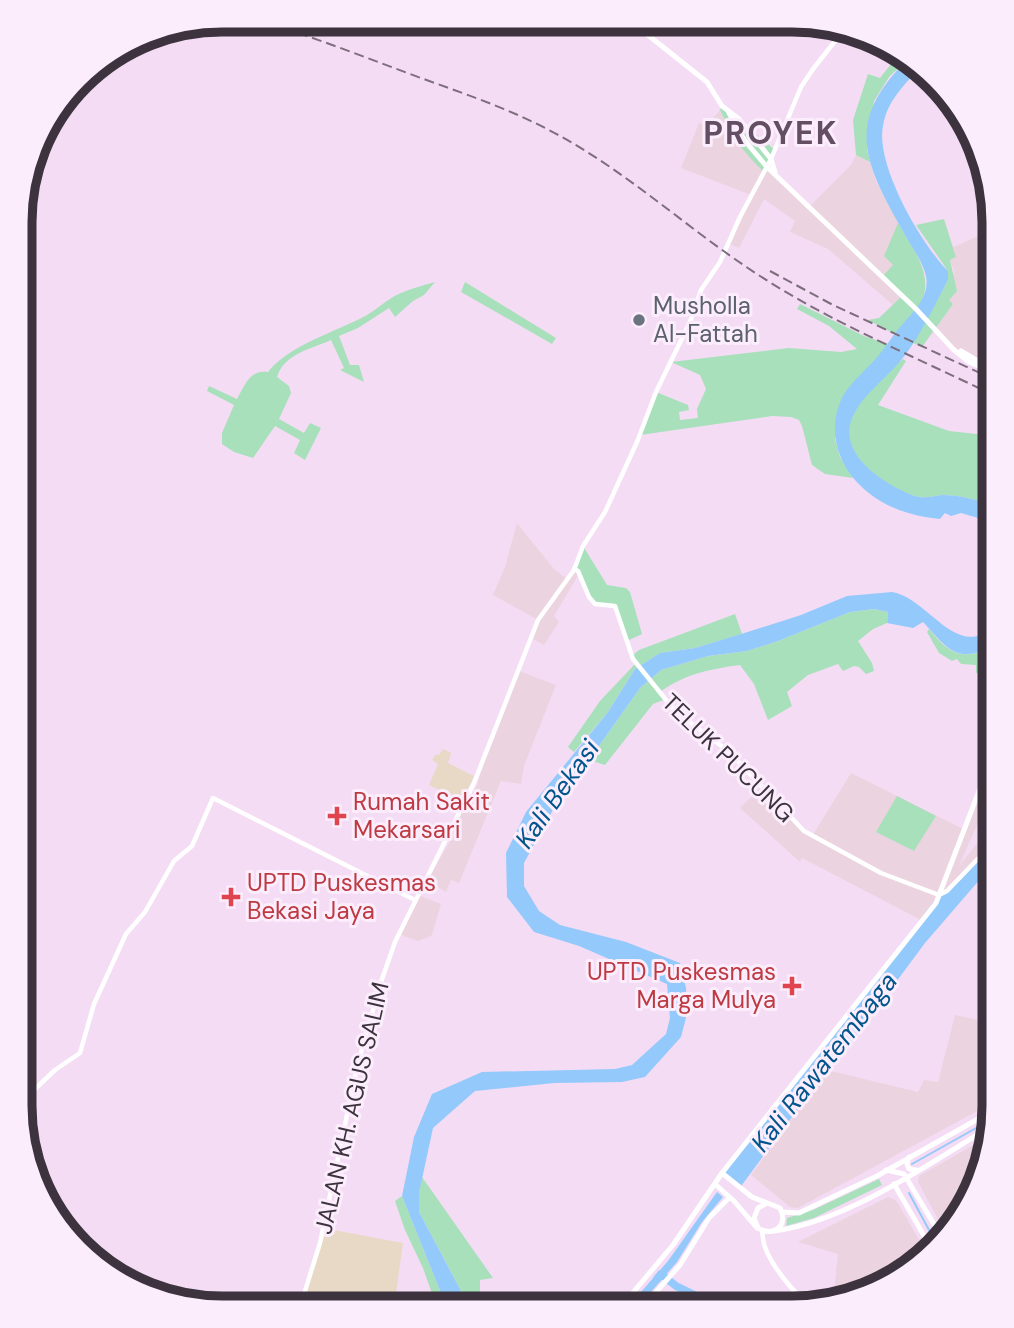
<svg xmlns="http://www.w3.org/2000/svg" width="1014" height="1328" font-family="'DM Sans',sans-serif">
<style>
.commercial{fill:#ebd4df}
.education{fill:#e7d9c6}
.green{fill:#a7e0bb}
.water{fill:#93cafb}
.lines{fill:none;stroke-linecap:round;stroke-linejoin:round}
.stream{stroke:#93cafb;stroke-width:2}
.river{stroke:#93cafb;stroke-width:8}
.tertiary{stroke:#fff;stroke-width:4.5}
.primary{stroke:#fff;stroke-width:5}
.rail{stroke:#7d6e7d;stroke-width:2;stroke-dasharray:10 5;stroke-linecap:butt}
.worship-dot{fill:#6b7280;stroke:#fcedfc;stroke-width:2.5}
.health-dot{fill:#e0444e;stroke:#fcedfc;stroke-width:2.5}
.labels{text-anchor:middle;stroke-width:6;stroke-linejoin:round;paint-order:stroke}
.worship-label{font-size:24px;fill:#5b616d;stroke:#fcedfc;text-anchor:start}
.street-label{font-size:24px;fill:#3d333e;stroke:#fcedfc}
.health-label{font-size:24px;fill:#be3a42;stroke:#fcedfc;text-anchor:start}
.water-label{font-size:26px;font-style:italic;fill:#00558c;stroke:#fcedfc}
.district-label{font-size:32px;font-weight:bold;letter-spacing:2px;fill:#634e64;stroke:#fcedfc}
.rim{fill:none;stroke:#3d333e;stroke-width:9}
</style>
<rect width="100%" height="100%" fill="#f5dcf5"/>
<g class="commercial">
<path d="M720 110 729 131 809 207 851 165 856 155 870 162 875 179 898 223 884 256 893 265 902 296 893 305 828 249 790 232 795 221 764 199 739 248 727 243 751 195 681 168 699 123 707 125Z"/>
<path d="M995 229V367L972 358 956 348 935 329 953 304 949 301 954 271 950 260 956 257 953 247Z"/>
<path d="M517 523 554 569 567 579 574 570 579 574 554 616 559 622 544 645 531 638 538 620 493 595 505 567Z"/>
<path d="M519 671 556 685 524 766 521 784 501 781 459 883 451 880 446 892 427 881 453 836 451 828 455 817 468 804 477 785 482 766Z"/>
<path d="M994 752V787L959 866 983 836 994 827V842L923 921 802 858 800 862 740 808 761 787 812 836 851 773 963 829Z"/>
<path d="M418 895 441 904 433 932 431 936 418 941 399 934Z"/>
<path d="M987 986 994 988V1102L798 1208 790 1207 751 1175 827 1070 918 1092 924 1080 938 1082 955 1015 979 1020Z"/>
<path d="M989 1136 961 1218 945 1232 918 1182 919 1176Z"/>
<path d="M888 1197 896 1200 925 1250 882 1288 833 1299 838 1254 798 1242Z"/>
</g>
<g class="education">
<path d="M443 749 451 753 448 763 474 776 462 801 429 785 438 764 432 760 436 754 439 755Z"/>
<path d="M323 1228 403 1243 394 1308 332 1307 304 1299Z"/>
</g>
<g class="green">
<path d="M899 54 909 58 889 77 874 101 867 149 870 162 856 155 853 120 868 74 880 78Z"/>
<path d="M722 106 775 150 764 172C744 153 731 135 720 110Z"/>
<path d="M944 219 956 257 950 260 957 291 949 300 953 304 922 347 913 343 948 280V271L916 225Z"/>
<path d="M898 223C912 247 936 277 920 304 913 315 902 324 895 334L868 320 879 318 902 296 882 277 893 265 884 256Z"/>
<path d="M435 282 424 295 413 301 395 317 389 308 358 328 339 336 350 365H359L364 382 340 370 344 368 331 340C311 349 284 354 277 377L289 386 291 393 279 419 304 433 310 423 321 428 305 460 294 453 300 440 275 426 253 458 234 452 222 444V433L234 405 207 391 209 386 237 399C245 385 250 369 268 372 289 345 336 332 367 315 376 310 384 302 393 297 405 290 421 286 435 282Z"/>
<path d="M465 282 556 338 552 344 461 292Z"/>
<path d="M800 304 864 336 888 344 835 439 840 457 853 478 825 474 812 465 802 426 799 420 791 417 772 416 640 435 656 392 688 405 689 410 679 412 680 420 698 418 697 409 706 389 700 375 671 362 789 348 841 352 857 349 829 326 797 309Z"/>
<path d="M903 359 906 361 878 405 949 431 995 436V505C979 500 958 495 942 495 934 496 929 498 920 497 892 492 844 460 849 426 853 403 886 374 903 359Z"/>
<path d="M583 546 607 585 626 588 630 592 642 634 627 641 615 606H607L592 600 578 573 574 569Z"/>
<path d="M874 609 888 612 887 623 873 629 858 641 872 663 874 671 866 674 859 667 854 666 843 671 838 664 808 675 787 692 792 706 768 720 754 684 740 665C710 669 685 674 660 692L666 699 653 704 605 765 589 760 640 688 661 670 708 656 747 651 778 641 850 612Z"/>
<path d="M735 614 742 634 695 648 660 653 635 669 608 712 574 752 568 747 600 701 636 663 632 656 639 650Z"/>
<path d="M929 629C951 656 962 661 995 646V678L988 679 981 673H976V665L961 664 957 659 952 661 939 653 927 632Z"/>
<path d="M897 796 936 816 914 851 876 832Z"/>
<path d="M422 1177 493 1278 480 1280V1308H465L460 1289 419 1212V1193Z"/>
<path d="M879 1179 882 1185 814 1218 786 1226 787 1218 813 1210Z"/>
<path d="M402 1196 447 1308H437L423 1268 405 1230 395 1201Z"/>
</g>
<g class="water">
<path d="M909 58 915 61 921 67C904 85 887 101 883 126 875 164 921 244 948 271V280C935 304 919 339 902 359 886 379 864 393 853 416 835 454 886 486 915 496 925 499 932 496 942 495 958 495 979 500 995 505V523L961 513 951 516 945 513 940 519C908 516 877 505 855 480 835 457 828 425 843 396 851 382 867 369 878 356 886 347 892 336 901 326 913 312 930 297 926 276 923 262 911 246 904 233 864 162 843 122 909 58Z"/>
<path d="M892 592C929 598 957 663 995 625V646C955 664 949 650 923 622L913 628 887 623 888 612 874 609 850 612 778 641 747 651 708 656 661 670 640 688 589 760 566 786 524 863V886L539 911 560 925 626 942 680 963 686 988 687 1014 681 1037 645 1077 622 1082 554 1083 475 1091 433 1128 419 1193V1212L460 1289 465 1308H447L402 1196 414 1137 432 1094 482 1072 615 1069 632 1065 666 1034 670 1018 667 984 579 946 534 932 507 897 506 853 526 812 608 712 635 669 660 653 695 648 738 635 801 615 847 596Z"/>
<path d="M994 842V863L925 943 850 1044H846L739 1189 722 1173 939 895 947 891Z"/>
<path d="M717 1192 723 1197 702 1222 677 1262 637 1308H627L668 1261Z"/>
</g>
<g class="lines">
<g class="stream">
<path d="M912 1164 994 1118"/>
<path d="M909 1193 935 1241"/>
</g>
<path class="river" d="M657 1279 661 1274 676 1286 723 1309"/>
<g class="tertiary">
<path d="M574 569 578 571 589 597 595 604 615 606 633 659 675 711 728 751 804 831 881 873 939 895 947 891 994 842"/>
<path d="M19 1092 28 1093 34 1090 55 1070 80 1053 94 1004 126 934 145 912 174 861 192 846 213 798 415 900"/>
<path d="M762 1231C763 1236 763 1243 765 1247 771 1265 795 1295 810 1305"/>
<path d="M300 1307 320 1243 358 1063 381 982 395 942 474 783 538 620 574 570 583 546 605 512 637 442 656 392 690 322 701 290 720 262 740 217 771 159 801 87 813 69 843 31"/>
</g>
<g class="primary">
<path d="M629 20 707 82 722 106 739 119 771 159 775 172"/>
<path d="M729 113 745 141 767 167 916 309 954 350 969 362 995 373"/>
<path d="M961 351 981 363 995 367"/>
<path d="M909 1157 907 1164 909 1169 916 1170"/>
<path d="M886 1170 904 1174 941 1236"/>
<path d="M722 1173 752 1197 780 1208C789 1225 774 1238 758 1228L754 1218 758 1208 767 1203"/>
<path d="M715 1184 734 1201 757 1228"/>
<path d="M894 1184 930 1246"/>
<path d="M782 1212 799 1213 822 1202 877 1176 994 1110"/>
<path d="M774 1231C846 1222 931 1163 993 1125"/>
<path d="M620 1308 673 1245 722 1173 936 903 994 752"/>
<path d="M642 1308 680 1265 709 1218 729 1198"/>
</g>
<g class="rail">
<path d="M255 19C308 35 359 55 410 74 456 91 503 106 547 129 625 169 687 229 760 276 834 324 916 357 995 396"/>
<path d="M770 271 833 305 995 380"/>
</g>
</g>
<circle class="worship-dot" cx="639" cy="320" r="7"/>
<g class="health-dot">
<path d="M333.5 805.5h7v7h7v7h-7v7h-7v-7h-7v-7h7z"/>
<path d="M227.5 886.5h7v7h7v7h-7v7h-7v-7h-7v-7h7z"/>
<path d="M788.5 975.5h7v7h7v7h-7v7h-7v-7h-7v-7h7z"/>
</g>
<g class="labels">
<g class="worship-label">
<text x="653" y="314">Musholla<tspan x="653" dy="28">Al-Fattah</tspan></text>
</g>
<g class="street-label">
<text transform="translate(728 758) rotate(44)" y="8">TELUK PUCUNG</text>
<text transform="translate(352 1108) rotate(-77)" y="8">JALAN KH. AGUS SALIM</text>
</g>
<g class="health-label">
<text x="353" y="810">Rumah Sakit<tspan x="353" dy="28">Mekarsari</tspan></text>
<text x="247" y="891">UPTD Puskesmas<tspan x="247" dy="28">Bekasi Jaya</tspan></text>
<text x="776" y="980" text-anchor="end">UPTD Puskesmas<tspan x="776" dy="28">Marga Mulya</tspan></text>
</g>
<g class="water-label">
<text transform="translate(557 794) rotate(-55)" y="9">Kali Bekasi</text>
<text transform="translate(824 1062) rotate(-52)" y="9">Kali Rawatembaga</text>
</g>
<g class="district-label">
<text x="771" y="144">PROYEK</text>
</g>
</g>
<path d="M0 0H1014V1328H0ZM222 32H792A190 190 0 0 1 982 222V1106A190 190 0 0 1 792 1296H222A190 190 0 0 1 32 1106V222A190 190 0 0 1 222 32Z" fill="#fcedfc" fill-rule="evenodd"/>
<path class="rim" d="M222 32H792A190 190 0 0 1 982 222V1106A190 190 0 0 1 792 1296H222A190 190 0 0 1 32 1106V222A190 190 0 0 1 222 32Z"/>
</svg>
